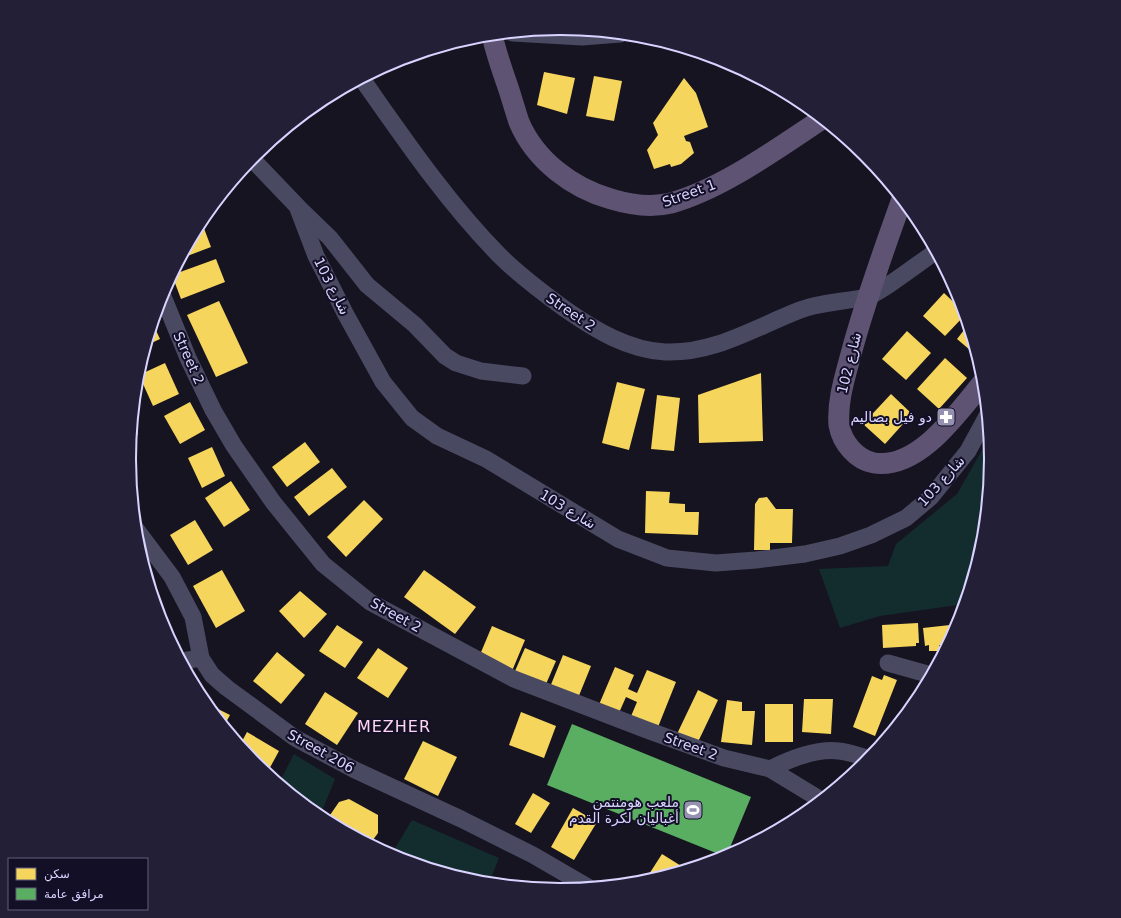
<svg xmlns="http://www.w3.org/2000/svg" width="1121" height="918" font-family="'DejaVu Sans','Noto Sans Arabic',sans-serif">
<style>
.green{fill:#132c2d}
.homes{fill:#f6d55c}
.public{fill:#5aae61}
.lines{fill:none;stroke-linecap:round;stroke-linejoin:round}
.minor{stroke:#4a4962;stroke-width:17}
.major{stroke:#5e5373;stroke-width:21}
.labels{text-anchor:middle;stroke-width:4;stroke-linejoin:round;paint-order:stroke}
.street-label{font-size:14px;fill:#d9d4ff;stroke:#130f26}
.poi-label{font-size:14px;fill:#d9d4ff;stroke:#130f26;text-anchor:end}
.quarter-label{font-size:16px;letter-spacing:1px;fill:#ffd6f0;stroke:#130f26}
.rim{fill:none;stroke:#d9d4ff;stroke-width:2}
</style>
<rect width="100%" height="100%" fill="#161421"/>
<g class="green">
<path d="M989 438 991 459 983 543 965 604 880 616 840 628 819 569 888 566 896 544 957 494Z"/>
<path d="M294 754 335 779 320 816 279 783Z"/>
<path d="M412 820 499 858 489 883 476 882 391 855Z"/>
</g>
<g class="homes">
<path d="M544 72 575 78 567 114 537 105Z"/>
<path d="M594 76 622 81 614 121 586 116Z"/>
<path d="M684 78 696 93 708 127 684 136 686 141 690 142 694 153 681 164 671 167 670 164 654 169 647 150 658 135 653 123Z"/>
<path d="M200 223H202L211 247 182 258Z"/>
<path d="M216 259 225 282 181 299 172 275Z"/>
<path d="M944 293 964 312 965 315 945 336 923 316Z"/>
<path d="M219 301 248 363 216 377 187 315Z"/>
<path d="M153 324 160 339 147 345Z"/>
<path d="M968 325 977 356 957 339Z"/>
<path d="M907 331 931 353 906 380 882 359Z"/>
<path d="M945 358 967 378 939 409 917 389Z"/>
<path d="M165 363 179 394 153 406 139 375Z"/>
<path d="M761 373 763 441 699 443 698 395Z"/>
<path d="M617 382 645 389 629 450 602 443Z"/>
<path d="M891 394 912 414 885 444 863 424Z"/>
<path d="M657 395 680 398 674 451 651 449Z"/>
<path d="M190 402 205 430 180 444 164 416Z"/>
<path d="M133 423 138 434 132 437 133 425Z"/>
<path d="M305 442 320 462 287 487 272 467Z"/>
<path d="M212 447 225 476 202 488 188 458Z"/>
<path d="M332 468 347 487 309 516 294 497Z"/>
<path d="M231 481 250 510 224 527 205 498Z"/>
<path d="M646 491 670 492 669 503 685 504V512H699L698 535 645 533Z"/>
<path d="M767 497 776 509H793L792 543H770V550H754L755 504 759 498Z"/>
<path d="M364 500 383 519 346 557 327 537Z"/>
<path d="M195 520 213 550 188 565 170 535Z"/>
<path d="M222 570 245 611 216 628 193 586Z"/>
<path d="M424 570 476 607 455 634 404 597Z"/>
<path d="M300 591 327 614 304 638 279 611Z"/>
<path d="M918 623 919 643H916V646L883 648 882 625Z"/>
<path d="M959 624 948 645H939V651H929V645L925 646 923 628Z"/>
<path d="M337 625 363 642 345 668 319 651Z"/>
<path d="M492 626 525 640 512 671 479 657Z"/>
<path d="M378 648 408 668 388 698 357 678Z"/>
<path d="M525 648 556 661 546 684 515 671Z"/>
<path d="M277 652 305 675 281 704 253 681Z"/>
<path d="M563 655 591 666 578 698 550 687Z"/>
<path d="M615 667 634 675 628 689 637 693 647 670 676 682 656 732 629 721 637 702 626 697 618 715 598 707Z"/>
<path d="M884 675 897 680 875 736 853 727 872 676 882 680Z"/>
<path d="M698 690 718 700 697 744 677 734Z"/>
<path d="M325 692 358 713 337 745 305 724Z"/>
<path d="M804 699H833L831 734 802 732Z"/>
<path d="M727 700 742 702V711H755L752 745 721 742Z"/>
<path d="M206 703 230 715 224 726Z"/>
<rect x="765" y="704" width="28" height="38"/>
<path d="M521 712 556 726 544 758 509 745Z"/>
<path d="M247 732 279 751 267 773 256 764 240 745Z"/>
<path d="M423 741 457 757 438 796 404 779Z"/>
<path d="M533 793 550 803 531 833 515 824Z"/>
<path d="M349 799 378 815V833L370 844 328 821V818L339 802Z"/>
<path d="M573 808 597 822 574 860 551 847Z"/>
<path d="M662 854 686 869 644 882Z"/>
<path d="M518 881 527 887 515 885Z"/>
</g>
<path class="public" d="M572 724 751 797 726 857 547 785Z"/>
<g class="lines">
<g class="minor">
<path d="M513 33 582 37 620 34"/>
<path d="M362 79C405 140 447 202 499 255 519 275 543 293 565 309 595 330 628 350 665 352 714 354 756 327 800 310 821 302 844 302 866 297 878 295 919 263 931 255L935 250"/>
<path d="M252 159 297 206 316 256 345 313 383 382 412 418 437 436 486 459 618 539 667 558 716 563 756 560 805 554 840 546 871 535 906 518 931 497 968 451 987 416"/>
<path d="M298 207 330 238 367 285 415 325 445 356 456 363 481 371 523 376"/>
<path d="M162 294 188 358 213 410 234 446 273 502 323 564 370 602 514 679 647 730 724 758 770 769 821 800"/>
<path d="M136 529 172 577 193 617 201 658 212 675 227 688 295 738 355 770 461 819 533 855 588 887"/>
<path d="M182 661 201 658"/>
<path d="M888 663 931 675"/>
<path d="M770 769C790 759 816 748 839 751 849 752 860 756 870 759"/>
</g>
<g class="major">
<path d="M492 35C496 53 502 70 508 87 512 99 515 110 519 122 535 160 572 188 611 199 631 205 651 208 671 203 722 189 778 148 822 119"/>
<path d="M902 199C884 250 865 301 851 354 845 377 837 401 839 425 842 443 857 460 874 463 919 470 959 411 984 381"/>
</g>
</g>
<defs>
<symbol id="pharmacy-square" viewBox="-11 -11 22 22"><rect x="-9" y="-9" width="18" height="18" rx="4" fill="#9591b1" stroke="#130f26"/><path d="M-2-6h4v4h4v4h-4v4h-4v-4h-4v-4h4Z" fill="#fff"/></symbol>
<symbol id="stadium-square" viewBox="-11 -11 22 22"><rect x="-9" y="-9" width="18" height="18" rx="4" fill="#9591b1" stroke="#130f26"/><path d="M0-5a6.5 5 0 1 0 0 10a6.5 5 0 1 0 0-10ZM-3.5-1.8h7v3.6h-7Z" fill="#fff"/></symbol>
</defs>
<g fill-rule="evenodd">
<use href="#pharmacy-square" x="935" y="406" width="22" height="22"/>
<use href="#stadium-square" x="682" y="799" width="22" height="22"/>
</g>
<g class="labels">
<g class="street-label">
<text transform="translate(689 193) rotate(-20)" y="5">Street 1</text>
<text transform="translate(332 286) rotate(63)" y="5">شارع 103</text>
<text transform="translate(571 312) rotate(34)" y="5">Street 2</text>
<text transform="translate(189 358) rotate(66)" y="5">Street 2</text>
<text transform="translate(849 363) rotate(-76)" y="5">شارع 102</text>
<text transform="translate(941 481) rotate(-48)" y="5">شارع 103</text>
<text transform="translate(568 509) rotate(31)" y="5">شارع 103</text>
<text transform="translate(396 615) rotate(29)" y="5">Street 2</text>
<text transform="translate(691 746) rotate(20)" y="5">Street 2</text>
<text transform="translate(321 751) rotate(29)" y="5">Street 206</text>
</g>
<g class="poi-label">
<text x="932" y="422">دو فيل بصاليم</text>
<text x="679" y="807">ملعب هومنتمن<tspan x="679" dy="16">أغباليان لكرة القدم</tspan></text>
</g>
<g class="quarter-label">
<text x="394" y="732">MEZHER</text>
</g>
</g>
<path d="M0 0H1121V918H0ZM136 459a424 424 0 1 1 848 0a424 424 0 1 1-848 0Z" fill="#231f37" fill-rule="evenodd"/>
<path class="rim" d="M136 459a424 424 0 1 1 848 0a424 424 0 1 1-848 0Z"/>
<rect x="8" y="858" width="140" height="52" fill="#130f26" stroke="#625e7d"/>
<rect x="16" y="868" width="20" height="12" fill="#f6d55c" stroke="#625e7d"/>
<text x="44" y="878" font-size="12" fill="#d9d4ff">سكن</text>
<rect x="16" y="888" width="20" height="12" fill="#5aae61" stroke="#625e7d"/>
<text x="44" y="898" font-size="12" fill="#d9d4ff">مرافق عامة</text>
</svg>
